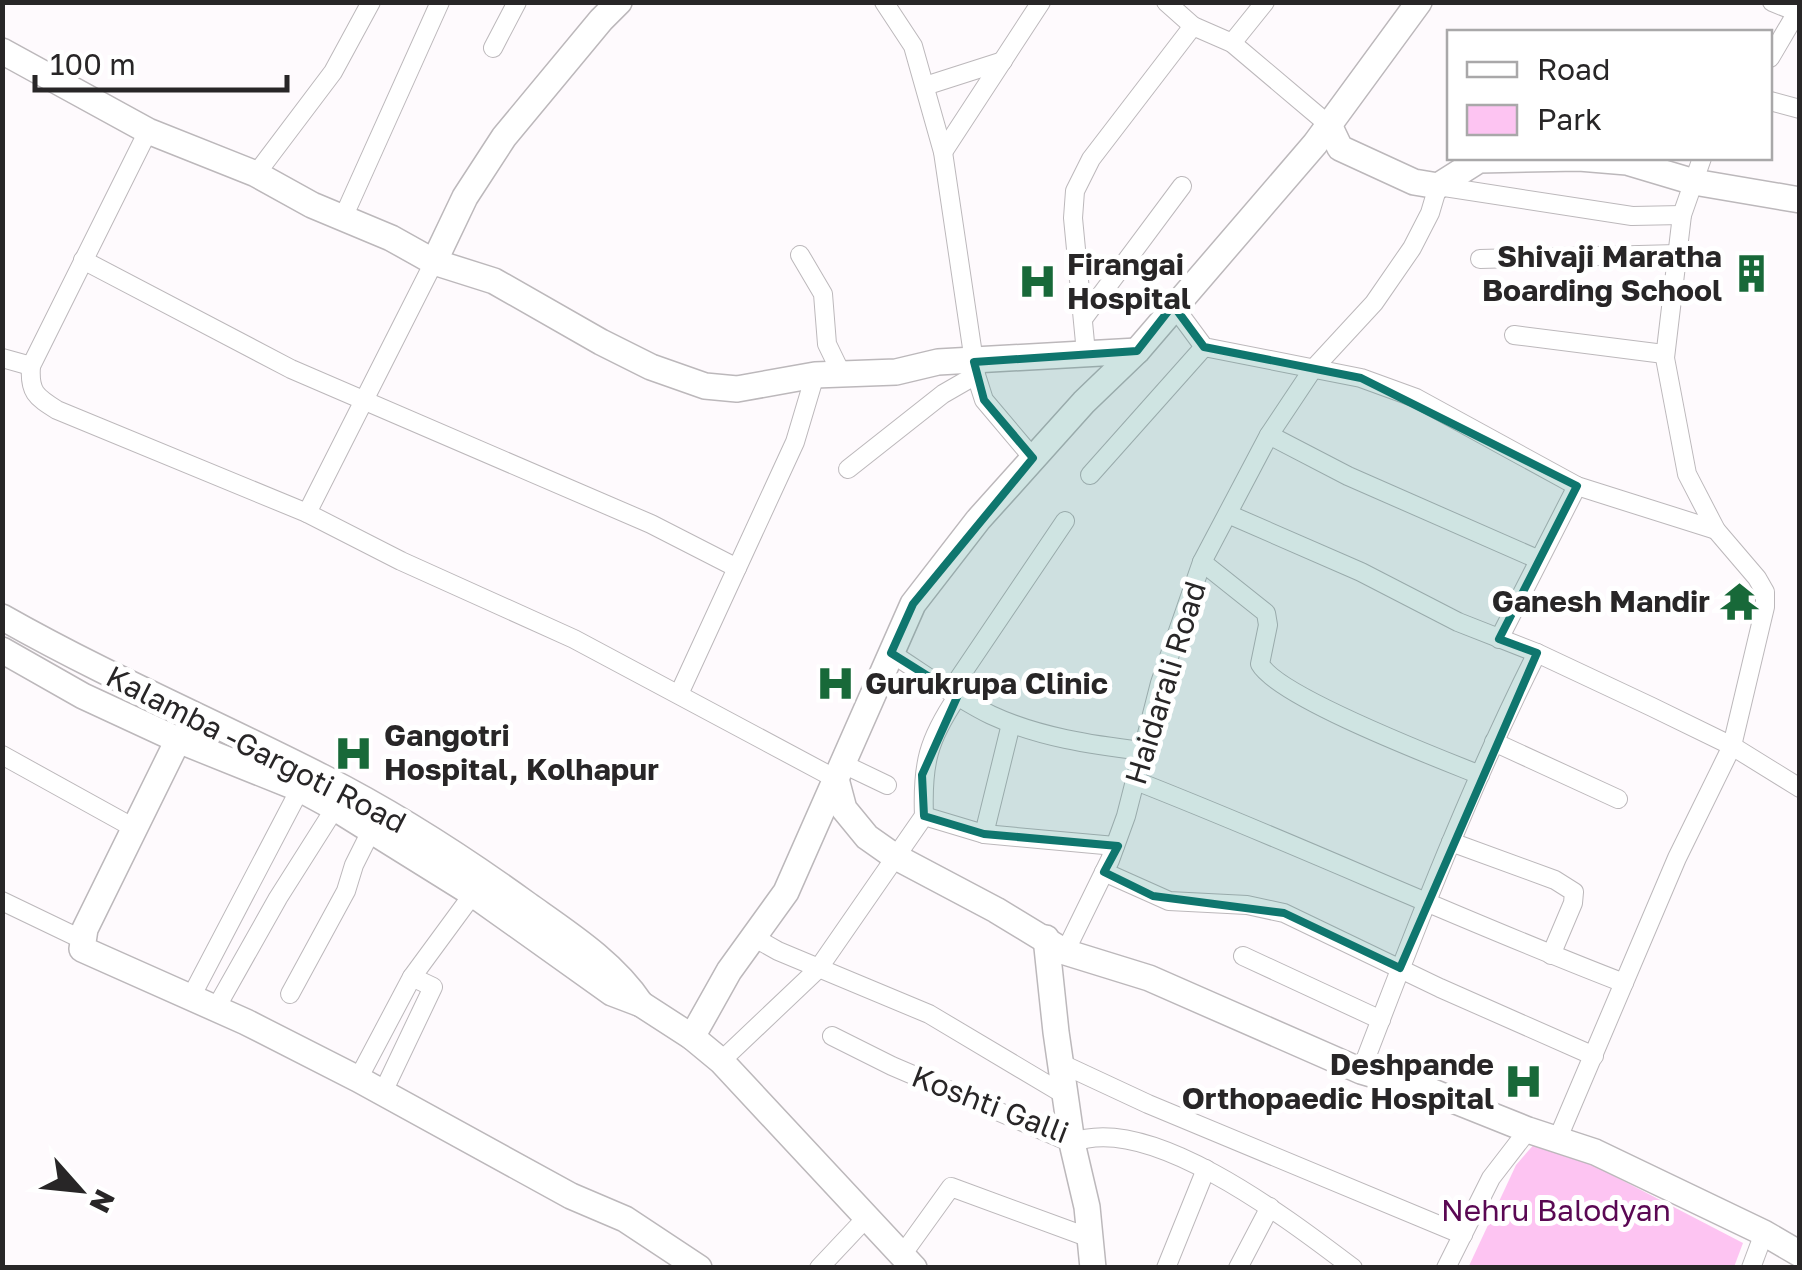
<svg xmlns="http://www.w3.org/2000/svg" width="1802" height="1270" font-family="'Golos Text',sans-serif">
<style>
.green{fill:#fdc4f2}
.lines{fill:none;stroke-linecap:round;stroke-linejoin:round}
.street-casing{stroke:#bcb8bb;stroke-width:20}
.secondary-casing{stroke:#bcb8bb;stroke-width:28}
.street{stroke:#fff;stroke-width:18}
.secondary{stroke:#fff;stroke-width:25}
.marked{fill:#0f766e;fill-opacity:0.2;stroke:#0f766e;stroke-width:8;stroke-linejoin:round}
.labels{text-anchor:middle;stroke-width:10;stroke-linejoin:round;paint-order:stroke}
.poi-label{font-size:30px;font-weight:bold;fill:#282627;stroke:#fff;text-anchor:end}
.street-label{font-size:30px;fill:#282627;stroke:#fff}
.park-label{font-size:30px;fill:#5a0853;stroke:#fff}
</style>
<rect width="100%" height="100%" fill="#fefafd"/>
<path class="green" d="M1536 1142 1587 1162 1743 1243 1734 1267 1468 1268 1516 1165Z"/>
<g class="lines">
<defs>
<g id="street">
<path d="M884 2 913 46 943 152 976 375 984 400 1033 458"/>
<path d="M1166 2 1193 26 1232 43 1329 125"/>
<path d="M1772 2 1797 12"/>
<path d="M1232 43 1265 2"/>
<path d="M493 48 517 2"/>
<path d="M1770 58 1800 7"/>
<path d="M925 86 1003 61"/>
<path d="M1770 101 1800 109"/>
<path d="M148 131 31 366C29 392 36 397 57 410L307 513"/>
<path d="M943 152 1041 2"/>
<path d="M256 174 333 72 371 2"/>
<path d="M342 220 440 2"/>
<path d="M800 255 823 294 827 344 842 375"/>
<path d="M1480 259 1677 254"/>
<path d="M83 260 291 369 651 524 737 568"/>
<path d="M434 262 307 513 401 561 574 639 836 779"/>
<path d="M1173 305 1204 347 1361 378 1416 398 1577 486 1716 530"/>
<path d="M1083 319 1182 186"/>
<path d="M1514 335 1664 354"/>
<path d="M1086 353 1073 218 1075 191 1091 159 1193 26"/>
<path d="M2 358 31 366"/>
<path d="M1269 435 1348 476 1537 559"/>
<path d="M848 469 943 394 976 375"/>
<path d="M1090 475 1204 347"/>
<path d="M1228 514 1361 572 1458 622 1537 653 1652 707 1732 746 1800 788"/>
<path d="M1202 562 1266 613 1268 625 1260 664C1278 697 1438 758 1480 775"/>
<path d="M1499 639 1577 486"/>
<path d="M891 653C924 674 956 698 991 715 1038 737 1092 745 1143 751"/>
<path d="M951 690 1065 521"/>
<path d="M679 694 795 442 815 375"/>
<path d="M1494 742 1618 799"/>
<path d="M2 755 134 828"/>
<path d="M843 764 887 785"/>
<path d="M1136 781C1300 845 1460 920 1624 983"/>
<path d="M924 816C922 764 928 740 957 697"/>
<path d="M984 834 1011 724"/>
<path d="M1451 842 1555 880 1574 892 1573 903 1551 955"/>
<path d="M1104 872 1169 901 1247 905 1284 913 1440 988 1594 1056"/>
<path d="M2 901 81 939"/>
<path d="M755 938 778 951 929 1014 1065 1095"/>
<path d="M1065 952 1110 860 1126 816 1160 683 1202 562 1269 435 1313 369 1374 303 1412 248 1430 213 1438 186 1632 216 1682 215"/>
<path d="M1243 956 1381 1020"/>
<path d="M290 994 346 891 354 865 371 831"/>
<path d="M191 997 300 789"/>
<path d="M216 1008 278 898 335 808"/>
<path d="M832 1036 892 1066 1072 1143C1149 1111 1292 1222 1353 1268"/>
<path d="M721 1061 818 969 924 816 984 834 1115 846"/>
<path d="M1060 1063 1148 1104 1463 1235"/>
<path d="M1361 1071C1415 930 1469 788 1537 653"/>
<path d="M358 1079 412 977 473 894"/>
<path d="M383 1092 433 987 412 977"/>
<path d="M1558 1138 1677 858 1732 746 1765 607V592L1757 578 1716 530 1687 474 1665 358 1682 215 1702 158"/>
<path d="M902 1255 951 1187 1090 1238"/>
<path d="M819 1268 867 1217"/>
<path d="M1166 1268 1206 1169"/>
<path d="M1238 1268 1270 1207"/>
<path d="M1446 1268 1491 1178 1528 1130"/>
<path d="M1751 1268 1764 1233"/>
</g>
<g id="secondary">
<path d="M2 51 148 131 256 174 312 205 391 238 434 262 494 281 601 342 651 367 705 386 737 389 815 375 896 372 938 362 1137 351"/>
<path d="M1329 125 1340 148 1414 182 1438 186 1479 160 1579 158 1627 162 1694 182 1800 200"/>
<path d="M434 262 465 197 504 137 601 20 619 2"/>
<path d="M2 617C106 676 216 723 322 777 393 813 463 858 528 905 569 934 614 963 641 1004"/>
<path d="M2 650 83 696 178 740 300 789 335 808 473 894 612 993 641 1004 692 1037 721 1061 914 1268"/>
<path d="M178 740 85 929 82 949 246 1022 358 1079 571 1196 625 1219 699 1268"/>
<path d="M836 779 844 809 867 837 894 856 996 910 1065 952 1149 978 1361 1071 1433 1092 1528 1130 1595 1152 1764 1233 1800 1254"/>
<path d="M1046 938 1056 1032 1072 1143 1087 1207 1093 1268"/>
<path d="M692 1037 729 971 786 892 913 604 978 520 1084 402 1137 351 1315 144 1419 2"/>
</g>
</defs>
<use href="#street" class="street-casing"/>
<use href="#secondary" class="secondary-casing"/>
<use href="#street" class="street"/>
<use href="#secondary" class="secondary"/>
</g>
<path class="marked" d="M1173 305 1204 347 1361 378 1577 486 1499 639 1537 653 1400 968 1284 913 1153 896 1104 872 1118 846 984 834 924 816 922 775 958 695 891 653 913 604 1033 458 984 400 974 362 1137 351Z"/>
<defs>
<symbol id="building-bare" viewBox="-9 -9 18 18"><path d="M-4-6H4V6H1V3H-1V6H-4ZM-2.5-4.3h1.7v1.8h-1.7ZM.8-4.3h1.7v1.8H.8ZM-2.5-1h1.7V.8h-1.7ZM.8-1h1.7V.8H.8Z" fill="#186939" stroke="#fff" stroke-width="2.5" paint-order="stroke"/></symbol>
<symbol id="hospital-bare" viewBox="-9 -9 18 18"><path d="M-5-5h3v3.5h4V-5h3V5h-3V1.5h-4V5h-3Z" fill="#186939" stroke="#fff" stroke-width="2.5" paint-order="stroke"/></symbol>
<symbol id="temple-bare" viewBox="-9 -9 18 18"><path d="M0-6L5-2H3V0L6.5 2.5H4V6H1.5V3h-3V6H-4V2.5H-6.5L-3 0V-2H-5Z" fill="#186939" stroke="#fff" stroke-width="2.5" paint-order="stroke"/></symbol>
</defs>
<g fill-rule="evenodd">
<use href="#building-bare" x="1724" y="246" width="55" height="55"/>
<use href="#hospital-bare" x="1010" y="254" width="55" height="55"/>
<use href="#temple-bare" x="1712" y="574" width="55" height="55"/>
<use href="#hospital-bare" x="808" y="656" width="55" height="55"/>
<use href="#hospital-bare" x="326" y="726" width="55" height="55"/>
<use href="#hospital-bare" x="1496" y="1054" width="55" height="55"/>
</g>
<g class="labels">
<g class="poi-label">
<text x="1722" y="267">Shivaji Maratha<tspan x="1722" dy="34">Boarding School</tspan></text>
<text x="1067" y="275" text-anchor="start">Firangai<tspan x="1067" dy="34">Hospital</tspan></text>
<text x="1710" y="612">Ganesh Mandir</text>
<text x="865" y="694" text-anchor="start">Gurukrupa Clinic</text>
<text x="384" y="746" text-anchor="start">Gangotri<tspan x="384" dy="34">Hospital, Kolhapur</tspan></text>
<text x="1494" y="1075">Deshpande<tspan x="1494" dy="34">Orthopaedic Hospital</tspan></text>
</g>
<g class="street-label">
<text transform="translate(1166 683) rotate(-73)" y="10">Haidarali Road</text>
<text transform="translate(256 750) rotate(27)" y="10">Kalamba -Gargoti Road</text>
<text transform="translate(990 1105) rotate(21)" y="10">Koshti Galli</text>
</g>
<g class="park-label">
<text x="1556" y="1221">Nehru Balodyan</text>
</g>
</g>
<rect width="1802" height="1270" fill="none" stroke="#282627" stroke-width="10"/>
<rect x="1447" y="30" width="325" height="130" fill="#ffffff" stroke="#a9a8a9" stroke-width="2.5"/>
<rect x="1467" y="62" width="50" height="15" fill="#ffffff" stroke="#a9a8a9" stroke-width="2.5"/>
<text x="1537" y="80" font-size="30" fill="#282627">Road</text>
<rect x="1467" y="105" width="50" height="30" fill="#fdc4f2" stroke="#a9a8a9" stroke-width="2.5"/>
<text x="1537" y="130" font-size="30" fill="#282627">Park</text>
<g transform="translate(80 1190) rotate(117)" stroke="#ffffff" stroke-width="8" paint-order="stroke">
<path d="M0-8L18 38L0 25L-18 38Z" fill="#282627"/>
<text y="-15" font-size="28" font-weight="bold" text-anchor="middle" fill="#282627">N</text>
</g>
<path d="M35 75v15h252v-15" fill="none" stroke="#282627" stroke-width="5"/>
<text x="50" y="75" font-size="30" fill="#282627" stroke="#ffffff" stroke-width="8" paint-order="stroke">100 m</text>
</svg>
